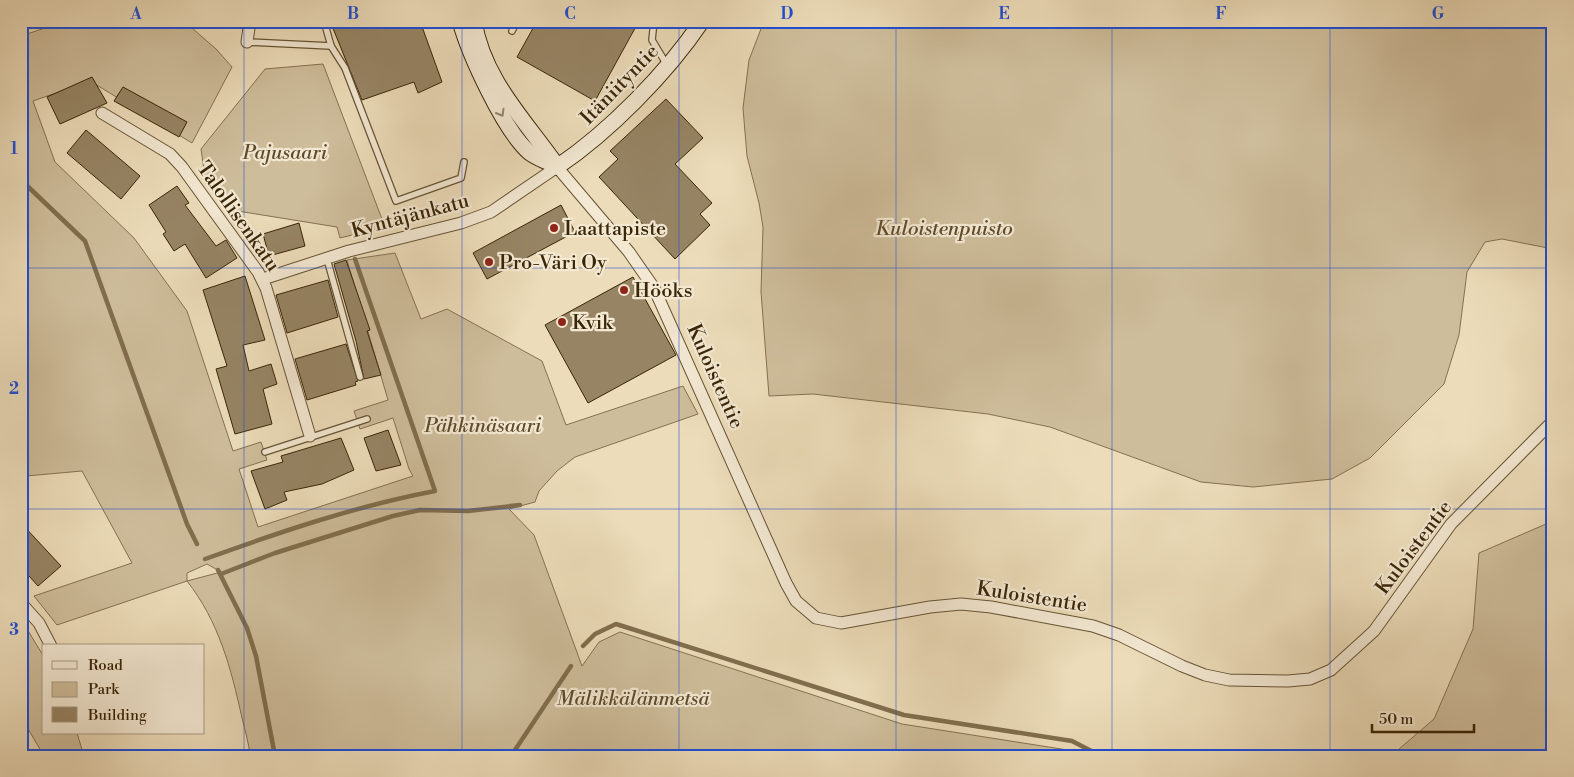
<svg xmlns="http://www.w3.org/2000/svg" width="1574" height="777" font-family="'Libre Bodoni',serif">
<style>
.green{fill:#cebd9b;stroke:#847151;fill-rule:evenodd}
.lines{fill:none;stroke-linecap:round;stroke-linejoin:round}
.stream{stroke:#806e4d;stroke-width:4.5}
.building{fill:#968464;stroke:#392507}
.lane-casing{stroke:#665334;stroke-width:8}
.street-casing{stroke:#665334;stroke-width:13}
.secondary-casing{stroke:#392507;stroke-width:17}
.lane{stroke:#f3e8d2;stroke-width:5.5}
.street{stroke:#f3e8d2;stroke-width:11}
.secondary{stroke:#f3e8d2;stroke-width:15}
.oneway{stroke:#96866c}
.grid{fill:none;stroke:#1d4ed8;stroke-width:1;stroke-opacity:0.55}
.poi-dot{fill:#8f2418;stroke:#f3e8d2;stroke-width:2}
.labels{text-anchor:middle;stroke-width:4.5;stroke-linejoin:round;paint-order:stroke}
.street-label{font-size:20px;fill:#392507;stroke:#f3e8d2}
.park-label{font-size:20px;font-style:italic;fill:#5e4b2c;stroke:#f3e8d2}
.poi-label{font-size:20px;fill:#392507;stroke:#f3e8d2;text-anchor:start}
.neatline{fill:none;stroke:#1d4ed8;stroke-width:2}
.grid-label{font-size:16px;text-anchor:middle;font-weight:bold;fill:#1d4ed8}
</style>
<rect width="100%" height="100%" fill="#ecdcb9"/>
<filter id="stains"><feTurbulence type="fractalNoise" baseFrequency=".004" numOctaves="4"/><feColorMatrix values="0 0 0 0 .2 0 0 0 0 .09 0 0 0 0 .02 0 0 0 .5 -.17"/></filter>
<radialGradient id="worn" r=".72"><stop offset=".6" stop-color="#630" stop-opacity="0"/><stop offset="1" stop-color="#630" stop-opacity=".3"/></radialGradient>
<g class="green">
<path d="M66 21H184L216 49 232 67 192 143 90 81 33 101 55 162 134 238 187 311 233 451 261 442 267 460 239 469 258 527 413 476 409 469 393 418 360 429 354 411 388 400 347 260 395 253 421 319 447 309 542 361 566 425 683 386 698 414 575 457 557 471 539 491 535 502 509 509 534 535 582 666 599 642 620 632 902 724 1074 751 1083 756H250C249 743 245 731 242 718 231 668 219 622 187 581L57 625 34 596 132 563 82 471 26 476 21 479V36ZM207 564 221 572 187 581V573Z"/>
<path d="M764 21H1553V249L1502 239 1485 242 1467 272 1459 335 1444 384 1370 458 1332 479 1253 487 1201 482 1050 427 988 414 813 394 769 396 761 292 763 227 759 203 747 156 743 108 749 60Z"/>
<path d="M323 64 385 227 340 238 337 227 225 209 206 184 201 149 265 69Z"/>
<path d="M1553 521V756H1391L1434 719 1473 629 1479 553Z"/>
<path d="M21 619 44 657V733H77L84 756H44L21 717Z"/>
</g>
<g class="lines">
<g class="stream">
<path d="M21 180 85 241 187 524 197 544"/>
<path d="M205 559C280 532 356 506 435 491L355 259"/>
<path d="M218 570 247 628 256 656 275 756"/>
<path d="M221 574 275 553 393 516 420 510 468 511 520 505"/>
<path d="M583 646 595 634 616 624 904 715 1072 741 1101 756"/>
<path d="M511 756 571 666"/>
</g>
</g>
<g class="building">
<path d="M330 21H420L442 82 418 93 414 82 362 100Z"/>
<path d="M537 21H639L595 101 517 57Z"/>
<path d="M92 77 107 103 60 124 47 97Z"/>
<path d="M123 87 187 122 179 137 114 101Z"/>
<path d="M666 99 703 138 675 164 712 203 700 214 710 225 675 259 599 177 618 159 610 151Z"/>
<path d="M86 130 140 176 121 199 67 153Z"/>
<path d="M177 186 189 203 185 205 216 246 226 240 237 258 206 278 185 244 174 251 163 234 166 232 149 205Z"/>
<path d="M561 205 575 232 487 279 473 253Z"/>
<path d="M299 223 305 246 269 256 263 234Z"/>
<path d="M346 260 370 330 367 331 381 375 364 379 356 341 334 264Z"/>
<path d="M245 276 265 340 243 345 249 371 271 364 277 384 263 389 272 424 235 434 216 369 227 366 203 290Z"/>
<path d="M633 277 676 355 588 403 545 325Z"/>
<path d="M328 280 338 317 287 333 276 295Z"/>
<path d="M346 344 358 381 355 382 356 385 307 400 295 359Z"/>
<path d="M388 430 401 465 376 471 364 438Z"/>
<path d="M341 438 354 470 322 484 284 492 287 500 265 509 251 471 283 462 281 456Z"/>
<path d="M21 523 61 566 38 586 21 567Z"/>
</g>
<g class="lines">
<defs>
<g id="lane">
<path d="M324 21 331 46 345 68 396 201 461 178 464 162"/>
<path d="M654 21 652 40 667 65"/>
<path d="M512 31 517 21"/>
<path d="M247 42 331 46"/>
<path d="M327 259 360 377"/>
<path d="M265 452 367 419"/>
</g>
<g id="street">
<path d="M247 42 250 21"/>
<path d="M102 113 170 154 182 167 258 272 266 288 310 436"/>
<path d="M263 279 349 251 461 223 491 212 557 167 629 252 654 288 786 583 796 601 816 618 841 623 930 607 961 604 991 607 1093 626 1119 635 1182 666 1205 675 1229 680 1288 681 1310 679 1331 670 1374 631 1451 524 1553 421"/>
<path d="M21 603 39 623 51 646"/>
</g>
<g id="secondary">
<path d="M460 21C469 54 504 131 530 153 538 159 549 162 557 167"/>
<path d="M474 21C483 78 523 118 555 163"/>
<path d="M557 167C609 132 667 73 702 21"/>
</g>
</defs>
<use href="#lane" class="lane-casing"/>
<use href="#street" class="street-casing"/>
<use href="#secondary" class="secondary-casing"/>
<use href="#lane" class="lane"/>
<use href="#street" class="street"/>
<use href="#secondary" class="secondary"/>
</g>
<defs><path id="oneway-chevron" d="M-2-3.5L2.5 0L-2 3.5" fill="none" stroke-width="1.6" stroke-linecap="round" stroke-linejoin="round" transform="scale(1.25)"/></defs>
<use class="oneway" href="#oneway-chevron" transform="translate(501 113) rotate(60)"/>
<path class="grid" d="M244 21V756M462 21V756M679 21V756M896 21V756M1112 21V756M1330 21V756M21 268H1553M21 509H1553"/>
<g class="poi-dot">
<circle cx="554" cy="228" r="5"/>
<circle cx="489" cy="262" r="5"/>
<circle cx="624" cy="290" r="5"/>
<circle cx="562" cy="322" r="5"/>
</g>
<g class="labels">
<g class="street-label">
<text transform="translate(619 84) rotate(-46)" y="7">Itäniityntie</text>
<text transform="translate(410 215) rotate(-15)" y="7">Kyntäjänkatu</text>
<text transform="translate(239 216) rotate(55)" y="7">Talollisenkatu</text>
<text transform="translate(716 376) rotate(66)" y="7">Kuloistentie</text>
<text transform="translate(1413 547) rotate(-53)" y="7">Kuloistentie</text>
<text transform="translate(1032 596) rotate(9)" y="7">Kuloistentie</text>
</g>
<g class="park-label">
<text x="285" y="159">Pajusaari</text>
<text x="944" y="235">Kuloistenpuisto</text>
<text x="483" y="432">Pähkinäsaari</text>
<text x="633" y="705">Mälikkälänmetsä</text>
</g>
<g class="poi-label">
<text x="564" y="235">Laattapiste</text>
<text x="499" y="269">Pro-Väri Oy</text>
<text x="634" y="297">Hööks</text>
<text x="572" y="329">Kvik</text>
</g>
</g>
<rect width="1574" height="777" fill="none" stroke="#ecdcb9" stroke-width="55"/>
<rect x="42" y="644" width="162" height="90" fill="#f3e8d2" stroke="#a99a81"/>
<rect x="52" y="661" width="25" height="8" fill="#f3e8d2" stroke="#a99a81"/>
<text x="88" y="670" font-size="15" fill="#392507">Road</text>
<rect x="52" y="682" width="25" height="15" fill="#cebd9b" stroke="#a99a81"/>
<text x="88" y="694" font-size="15" fill="#392507">Park</text>
<rect x="52" y="707" width="25" height="15" fill="#968464" stroke="#a99a81"/>
<text x="88" y="720" font-size="15" fill="#392507">Building</text>
<path d="M1372 724v8h102v-8" fill="none" stroke="#392507" stroke-width="2.5"/>
<text x="1379" y="724" font-size="15" fill="#392507" stroke="#f3e8d2" stroke-width="4" paint-order="stroke">50 m</text>
<rect x="28" y="28" width="1518" height="722" class="neatline"/>
<g class="grid-label">
<text x="136" y="19">A</text>
<text x="353" y="19">B</text>
<text x="570" y="19">C</text>
<text x="787" y="19">D</text>
<text x="1004" y="19">E</text>
<text x="1221" y="19">F</text>
<text x="1438" y="19">G</text>
<text x="14" y="154">1</text>
<text x="14" y="394">2</text>
<text x="14" y="635">3</text>
</g>
<rect width="100%" height="100%" filter="url(#stains)"/>
<rect width="100%" height="100%" fill="url(#worn)"/>
</svg>
